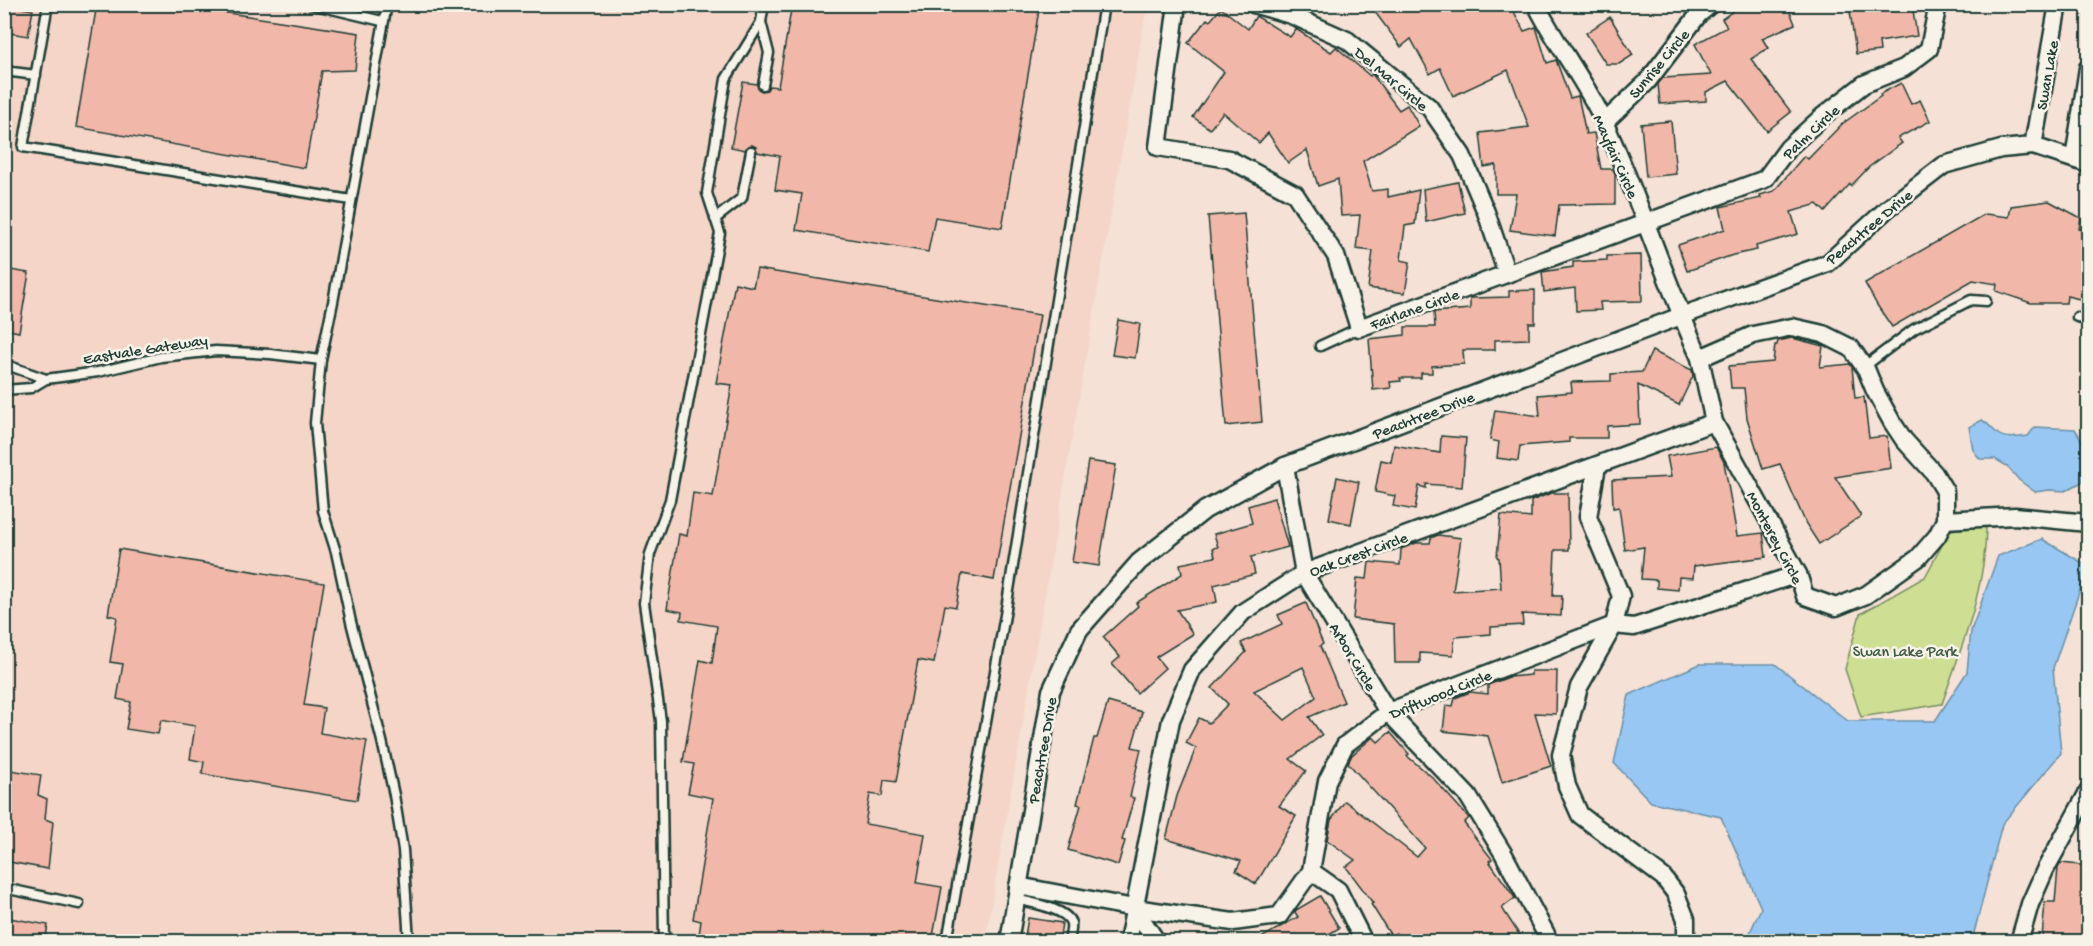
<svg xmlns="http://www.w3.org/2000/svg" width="2093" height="946" font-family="'Gochi Hand',sans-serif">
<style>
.built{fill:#f4d5c8}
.green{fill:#cede92;stroke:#768e63;stroke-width:1.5}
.water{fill:#98c7f3;stroke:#6890a7;stroke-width:1.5}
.building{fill:#f1b8a9;stroke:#1f3d34;stroke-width:1.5;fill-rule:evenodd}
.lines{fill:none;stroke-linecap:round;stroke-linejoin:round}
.service-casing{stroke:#1f3d34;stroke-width:13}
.minor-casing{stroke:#1f3d34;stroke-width:21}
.service{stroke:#f7f3e8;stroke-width:8}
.minor{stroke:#f7f3e8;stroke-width:16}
.labels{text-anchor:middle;stroke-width:5;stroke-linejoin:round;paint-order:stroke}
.street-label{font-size:16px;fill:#1f3d34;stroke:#f7f3e8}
.park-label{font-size:16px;fill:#425d47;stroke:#f7f3e8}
</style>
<rect width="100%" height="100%" fill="#f5e1d5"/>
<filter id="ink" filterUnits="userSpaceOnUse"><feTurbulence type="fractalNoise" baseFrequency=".0167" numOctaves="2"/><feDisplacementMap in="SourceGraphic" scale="12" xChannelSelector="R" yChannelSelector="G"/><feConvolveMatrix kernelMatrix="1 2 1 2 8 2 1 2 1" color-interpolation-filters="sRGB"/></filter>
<g filter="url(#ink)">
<path class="built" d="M5 5H1147L985 941 5 942Z"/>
<path class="green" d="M1986 526C1986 589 1962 645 1942 704L1861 717 1845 669 1860 614 1925 577 1950 530Z"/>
<g class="water">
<path d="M1982 420C1989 424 1992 429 1998 434 2006 440 2019 437 2028 436L2035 427 2075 429C2088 449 2089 459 2082 482L2065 491 2049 490 2035 492 2019 480 2007 466 1995 459H1980L1973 450 1969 427Z"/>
<path d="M2042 539 2088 566 2053 668 2061 753 2002 824 1972 941H1746L1761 908 1721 817 1651 802 1614 763 1629 695 1700 664H1775L1848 721H1935L1967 672 1971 631 1998 556Z"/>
</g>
<g class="building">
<path d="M97 4H216L215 11 359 33 355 70 322 71 305 168 76 127Z"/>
<path d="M792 4H1040L1002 228 935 217 928 252 796 230 802 194 775 190 780 156 757 152 756 147 752 145 745 150 731 147 743 82 757 84 758 89 762 91 767 90 769 86 778 87Z"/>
<path d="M1369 4H1510L1524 31 1536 27 1547 63 1556 60 1570 98 1578 96 1586 134 1594 133 1601 169H1613L1615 174V204L1559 205 1555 236 1510 230 1516 194H1496V165L1484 167 1480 133 1529 127 1508 70 1453 96 1440 68 1430 74 1411 39 1401 47Z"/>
<path d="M1743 4H1787L1795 24 1762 38 1768 48 1751 59 1791 112 1767 131 1728 81 1706 92V101L1660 104 1658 84 1663 78 1711 75 1695 44 1727 27 1722 19Z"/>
<path d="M1849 4H1912L1917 36 1879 42 1880 51 1856 54Z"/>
<path d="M4 5 33 10 28 36 4 32Z"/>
<path d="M1221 8 1248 29 1256 16 1290 37 1296 29 1331 52 1336 47 1370 76 1372 74 1399 110 1407 105 1419 126 1363 161 1372 191 1388 189V197L1419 190 1415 224 1405 226 1401 260 1410 262 1405 293 1368 288 1373 251 1356 249 1360 215 1341 216 1338 179 1318 186 1307 150 1288 163 1268 133 1259 143 1223 112 1210 129 1193 117 1224 72 1188 43 1207 19 1210 21Z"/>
<path d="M1610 17 1633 55 1619 64H1606L1586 33Z"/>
<path d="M1901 83 1911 104 1920 100 1930 121 1898 138 1902 143 1869 167 1851 186 1850 184 1825 212 1817 204 1791 212 1798 234 1756 246 1757 250 1733 255 1687 271 1678 245 1725 229 1720 207 1761 198 1760 195 1774 191 1804 156 1808 159 1842 124 1881 96 1880 94Z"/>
<path d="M1671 121 1676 174 1646 177 1641 124Z"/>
<path d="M1458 182 1465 213 1426 222 1423 189Z"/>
<path d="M2049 201 2081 218 2079 229 2088 231V301L2067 296 2066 303H2031L1996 291 1997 284 1973 280 1892 327 1877 305 1865 283 1985 214 2009 217 2011 206Z"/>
<path d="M1244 213 1262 422 1226 426 1208 216Z"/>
<path d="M1641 255 1642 301 1600 302 1601 310 1576 311 1575 288 1544 292 1542 272 1573 267V262L1607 260V256Z"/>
<path d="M4 269 29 273 19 332 4 329Z"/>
<path d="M757 269 1040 315 994 580 962 574 956 607 945 605 934 663 918 660 896 782 884 780 882 796 870 794 865 824 925 834 917 883 942 887 932 942H698L701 921 693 919 713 798 688 793 694 764 683 762 700 660 712 663 717 626 681 620 682 612 667 609 679 534 687 536 693 493 713 496 732 385 716 383 735 283 753 287Z"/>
<path d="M1535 290V323H1529V339L1495 340V350H1463L1464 364 1432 366V373H1421V378H1400L1401 381 1390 382 1391 388 1373 390 1369 339 1405 335V327H1435L1434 312 1470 309V298H1472L1509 297V291Z"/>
<path d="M1118 320 1140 324 1135 358 1112 355Z"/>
<path d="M1792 338 1823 346 1820 367 1850 364 1852 367 1855 398 1864 397 1869 438 1887 436 1891 468 1835 477 1861 516 1819 544 1806 524 1780 464 1763 469 1747 418 1744 388H1731L1729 366 1773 362 1775 345H1777L1778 341Z"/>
<path d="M1652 351 1692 370 1693 376 1679 405 1638 385 1640 424 1607 426V438H1569V442L1520 446 1518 461 1497 458 1499 442 1490 440 1495 410 1540 416 1538 395 1572 392 1571 382 1611 381V374L1642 372Z"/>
<path d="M1441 436 1466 438 1462 487 1426 484V488L1419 486 1415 510 1393 506 1395 496 1375 492 1381 460 1391 462 1394 445 1440 453Z"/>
<path d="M1716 447 1724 462 1737 536 1763 533 1766 557 1694 566 1693 578 1679 577 1678 590 1657 588V580L1641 579 1644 547 1625 550 1619 507 1613 508 1612 480 1671 477 1667 456Z"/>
<path d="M1088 461 1116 465 1099 566 1072 562Z"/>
<path d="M1337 477 1359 482 1351 524 1329 519Z"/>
<path d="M1551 493H1568L1569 550H1555L1553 596H1562L1561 616 1522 614 1523 625 1491 627V634L1455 637 1453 655 1420 653V663H1395L1394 624 1353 619 1357 578 1367 579 1369 562 1400 565 1401 549 1416 543H1430L1431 538 1438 535 1461 538 1453 591 1501 588 1499 558 1497 557 1501 515 1531 518V501Z"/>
<path d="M1274 498 1288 547 1251 557 1255 574 1214 585 1217 602 1177 610 1193 634 1156 657 1165 668 1137 693 1112 664 1120 657 1103 637 1138 606 1136 603 1182 574 1180 564 1215 557 1213 548 1218 547 1214 534 1252 523 1248 506Z"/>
<path d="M119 549 324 583 304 705 324 708 320 733 367 741 357 800 202 774 204 762 190 759 195 726 161 720 158 734 126 729 131 702 117 699 123 664 110 662 117 617 108 615Z"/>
<path d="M1306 603 1323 644 1320 646 1344 702 1309 717 1322 735 1290 759 1306 771 1279 806 1296 816 1256 884 1236 871 1241 861 1166 839 1177 796 1196 748 1186 743 1199 718 1209 723 1228 704 1212 688 1246 652 1241 643 1282 624 1278 615ZM1303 667 1316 697 1285 720 1254 691Z"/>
<path d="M1531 671H1557L1556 714 1535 713 1551 766 1502 782 1488 736 1443 731 1446 705 1453 706 1455 698 1470 692 1488 694V685L1509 677 1531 675Z"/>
<path d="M1108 702 1142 712 1132 747 1141 749 1130 797 1134 798 1122 840 1125 841 1118 865 1068 850 1081 805 1077 804 1094 738H1097Z"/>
<path d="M1390 732 1409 754 1407 756 1432 777 1469 818 1464 823 1492 859 1489 861 1515 898 1502 908 1524 942H1399L1396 933 1391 936 1371 904 1373 903 1346 867 1355 860 1327 840 1331 820 1345 801 1417 857 1425 848 1348 763 1352 755 1373 737 1378 742Z"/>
<path d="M4 769 41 775 38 795 47 799 45 819 53 822 48 869 4 861Z"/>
<path d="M2061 863 2088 866V934H2084L2083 941 2042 938 2045 902H2055L2058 868Z"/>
<path d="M1320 896 1339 928 1316 942H1254L1298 917 1295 912 1296 910Z"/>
<path d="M4 917 48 925 45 942H4Z"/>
<path d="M1028 918 1062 923 1059 942H1024Z"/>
</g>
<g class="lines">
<defs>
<g id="service">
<path d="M48 4 23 147 351 200"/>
<path d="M311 4 382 21"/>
<path d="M387 4 333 302 321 360 315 423 323 511 336 552 351 622 382 741 394 795 403 850 409 942"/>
<path d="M761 22 769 53 763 85"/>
<path d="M4 71 36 75"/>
<path d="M715 219 742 198 751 151"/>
<path d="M2077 317 2084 319 2088 325"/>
<path d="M1320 346 1359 328"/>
<path d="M4 364 46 379"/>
<path d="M1865 366 1914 329 1971 300 1986 301"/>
<path d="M4 390 31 388 46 379 98 372 161 357 216 351 270 354 321 360"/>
<path d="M4 888 79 904"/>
<path d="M1016 899C1030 903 1066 908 1071 923 1072 928 1070 936 1069 942"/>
<path d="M664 942 661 721 644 603 650 554 670 500 720 233 707 193 726 79 761 22 764 4"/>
<path d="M947 942 1005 615 1104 4"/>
</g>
<g id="minor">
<path d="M1177 4 1158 147 1229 159 1295 194 1336 256 1359 328 1765 179 1788 148 1823 116 1864 84 1904 68 1929 49 1938 4"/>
<path d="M1253 4 1291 15 1347 40 1429 107 1462 155 1486 212 1507 274"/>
<path d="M1536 4C1556 45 1587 83 1605 124 1640 200 1665 281 1700 358"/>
<path d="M1605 122 1647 82 1699 14 1711 4"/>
<path d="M2033 146 2058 4"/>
<path d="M2074 159 2088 68"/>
<path d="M1792 327 1823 334 1851 348 1866 369 1875 391 1892 422 1904 440 1934 473 1945 491V520L1937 536 1918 558 1866 595 1836 607 1805 596 1798 574 1714 422 1700 358 1753 335Z"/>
<path d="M1285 466 1304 573 1388 712 1468 796 1503 853 1546 934 1548 942"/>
<path d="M1597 466 1588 517 1621 596 1614 625 1579 687 1561 755 1567 786 1580 815 1663 877 1676 894 1686 919V942"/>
<path d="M1945 520 2015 516 2088 523"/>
<path d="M1311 871 1338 890 1364 942"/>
<path d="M1018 886 1134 908 1233 922 1279 916 1311 871 1327 781 1345 745 1388 712 1614 625 1634 627 1798 574"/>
<path d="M1134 908 1157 942"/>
<path d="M1009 942 1051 691 1079 630 1139 562 1205 510 1285 466 1681 316 1828 263 1887 209 1944 165 2001 149 2033 146 2088 164"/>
<path d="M1128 942 1171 720 1192 670 1243 612 1304 573 1714 422"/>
<path d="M2019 942 2030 904 2045 870 2088 792"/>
</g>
</defs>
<use href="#service" class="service-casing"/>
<use href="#minor" class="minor-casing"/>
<use href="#service" class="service"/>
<use href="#minor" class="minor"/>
</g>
</g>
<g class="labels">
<g class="street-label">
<text transform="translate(1658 63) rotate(-50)" y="6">Sunrise Circle</text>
<text transform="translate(2046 75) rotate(-80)" y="6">Swan Lake</text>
<text transform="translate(1392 78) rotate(40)" y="6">Del Mar Circle</text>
<text transform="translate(1810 131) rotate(-43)" y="6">Palm Circle</text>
<text transform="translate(1617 156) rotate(66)" y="6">Mayfair Circle</text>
<text transform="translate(1868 226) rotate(-40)" y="6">Peachtree Drive</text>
<text transform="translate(1414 308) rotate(-20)" y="6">Fairlane Circle</text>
<text transform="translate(145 348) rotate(-9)" y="6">Eastvale Gateway</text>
<text transform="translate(1423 414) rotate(-21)" y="6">Peachtree Drive</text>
<text transform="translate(1776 537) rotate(62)" y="6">Monterey Circle</text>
<text transform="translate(1358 553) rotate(-20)" y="6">Oak Crest Circle</text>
<text transform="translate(1354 656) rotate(59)" y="6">Arbor Circle</text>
<text transform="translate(1440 693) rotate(-22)" y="6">Driftwood Circle</text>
<text transform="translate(1041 750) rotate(-80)" y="6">Peachtree Drive</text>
</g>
<g class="park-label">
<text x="1905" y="656">Swan Lake Park</text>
</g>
</g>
<rect width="2093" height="946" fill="none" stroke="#f7f3e8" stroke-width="24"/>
<rect x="12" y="12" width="2069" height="922" fill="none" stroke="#1f3d34" stroke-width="2" filter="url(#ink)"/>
</svg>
